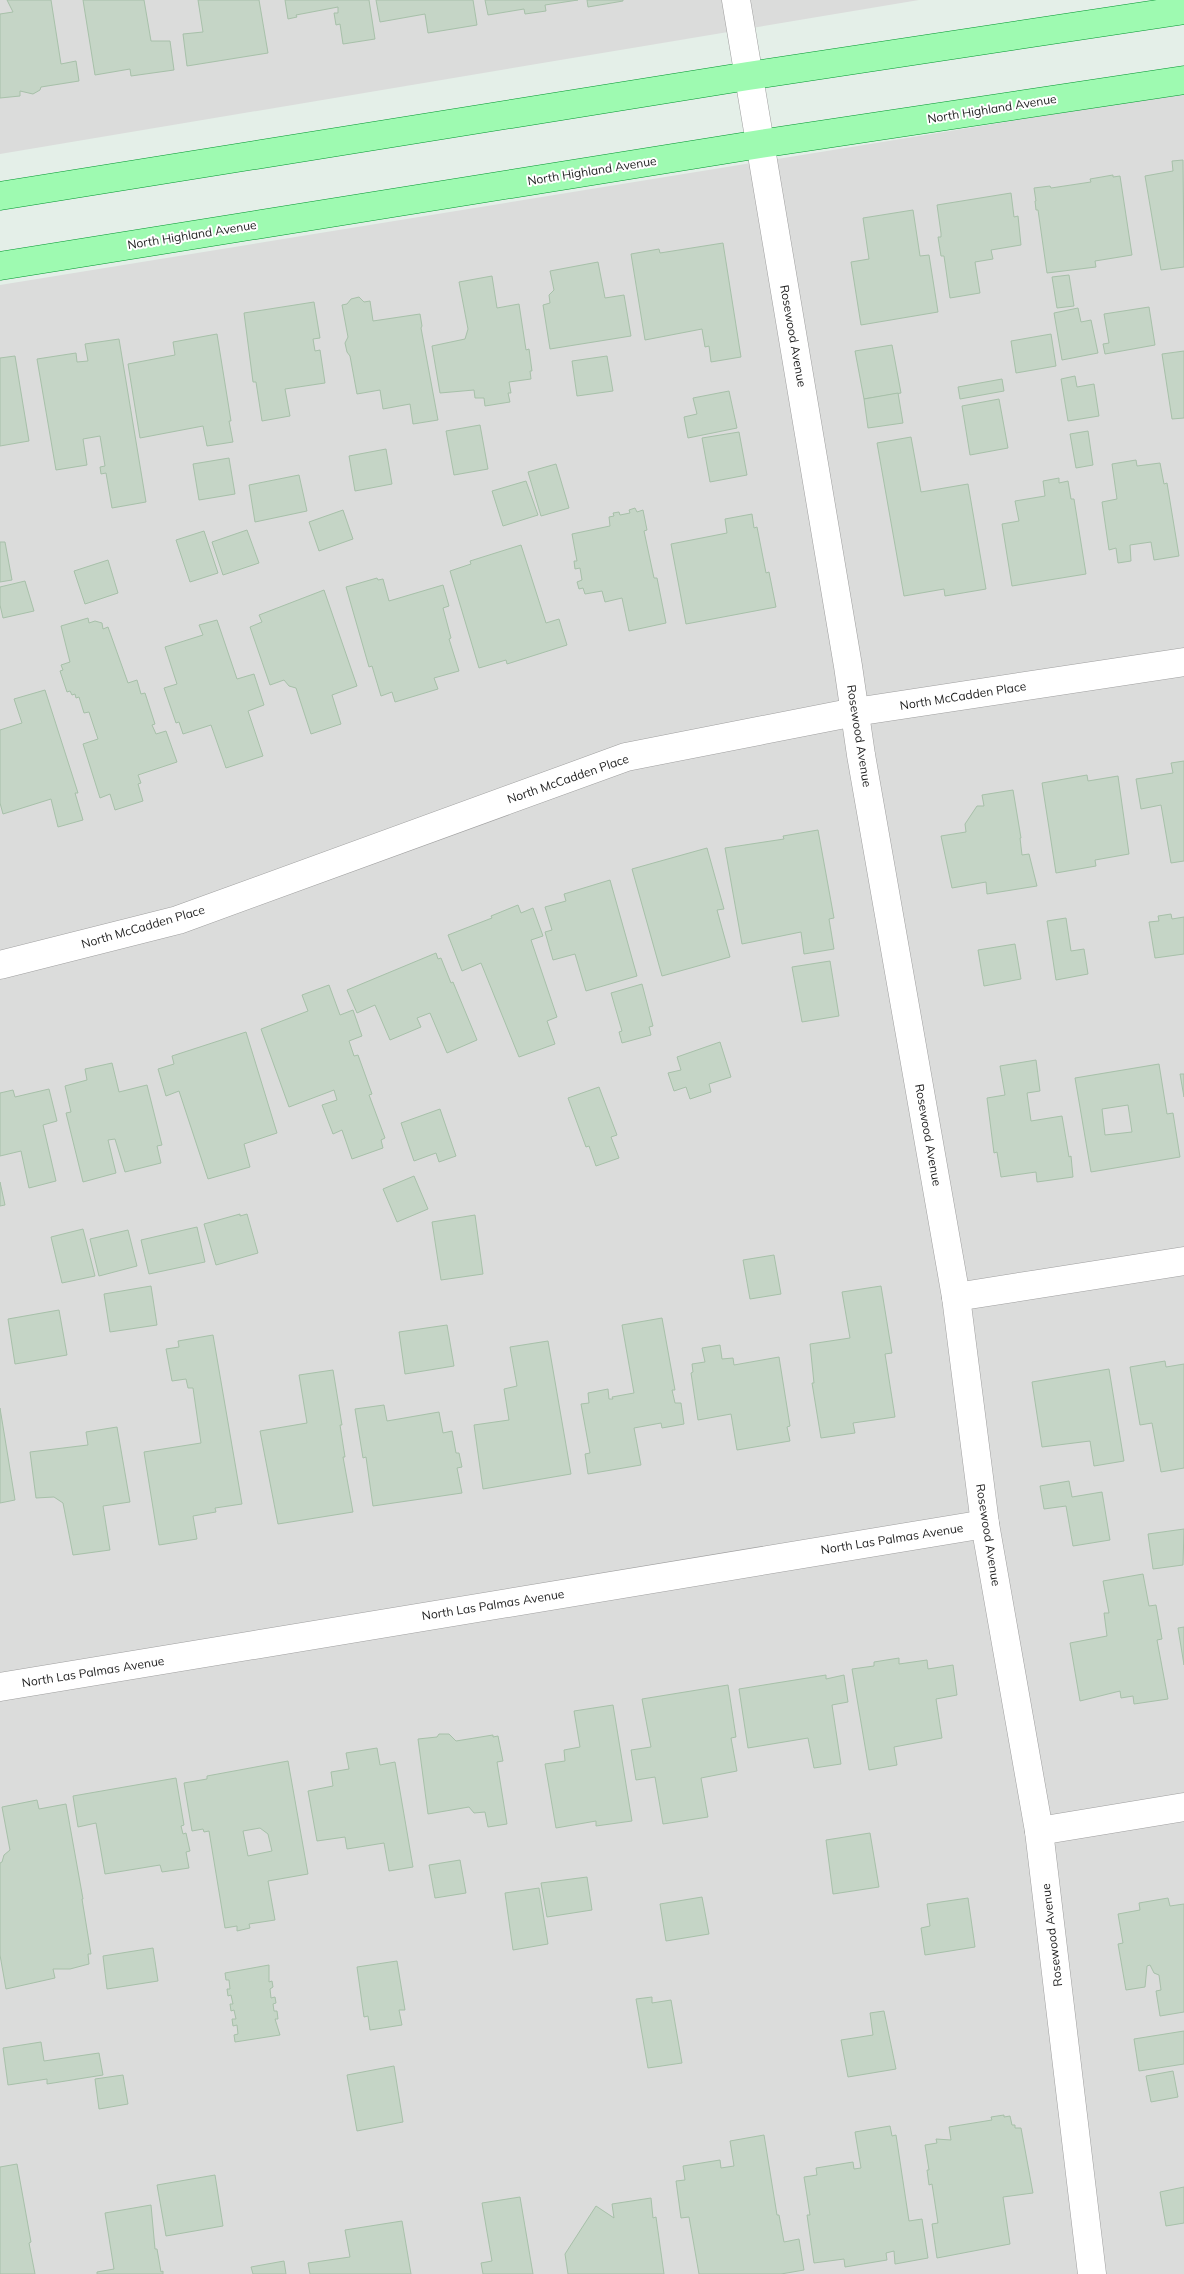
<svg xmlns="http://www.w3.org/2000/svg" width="1184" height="2274" font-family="Mulish,sans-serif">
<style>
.residential{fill:#dbdcdb}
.building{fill:#c5d5c6;stroke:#a7c0a9;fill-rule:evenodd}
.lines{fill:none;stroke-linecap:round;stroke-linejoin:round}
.minor-casing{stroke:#9f9f9f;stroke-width:29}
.major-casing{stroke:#039530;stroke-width:29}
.minor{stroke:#fff;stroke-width:28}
.major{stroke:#9efab1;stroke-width:28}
.labels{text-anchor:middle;stroke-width:4;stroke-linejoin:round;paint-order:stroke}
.street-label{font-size:12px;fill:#1e1e1e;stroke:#fff}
</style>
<rect width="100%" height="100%" fill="#e4efe8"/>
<g class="residential">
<path d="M0 0H919L0 154Z"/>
<path d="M1184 93V2274H0V285Z"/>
</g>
<g class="building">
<path d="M7 0H51L61 64 76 61 79 81 41 87 40 90 33 94 20 91V96L0 98V14L13 12Z"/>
<path d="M83 0H144L151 41H170L174 70 131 76 130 69 95 75Z"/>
<path d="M198 0H259L268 53 187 66 183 34 203 32Z"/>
<path d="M285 0H369L375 39 343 44 340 24 336 25 334 13H338V7L296 15 297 17 288 19Z"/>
<path d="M376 0H473L477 25 428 33 425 14 380 22Z"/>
<path d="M485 0H578L545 5 546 11 525 14 524 9 488 15Z"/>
<path d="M587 0H623V1L588 7Z"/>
<path d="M1183 160 1184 267 1161 270 1145 176 1173 171 1172 161Z"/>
<path d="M1113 175V177L1120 176 1132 255 1095 261 1096 267 1047 273 1038 210H1036L1035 201H1036L1034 188 1050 186 1051 188 1091 182 1090 179Z"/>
<path d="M1011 193 1014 217 1018 216 1021 245 991 250 993 259 975 262 980 293 950 298 944 256H941L938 237H941V233L937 205Z"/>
<path d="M913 210 920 256 929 255 938 312 861 325 851 262 869 259 863 218Z"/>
<path d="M723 243 741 357 711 362 709 346 705 347 702 329 645 340 631 254 659 249 660 253Z"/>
<path d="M598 262 605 298 624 295 631 336 550 349 543 305 550 303 549 295 554 290 550 271Z"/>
<path d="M1069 275 1074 306 1057 308 1052 277Z"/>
<path d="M492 276 497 308 519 304 526 350 529 349 532 371H530L531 379 509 382 511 393H508L510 402 485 406 484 398H475L474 390 440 393 432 346 465 339 468 329 459 282Z"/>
<path d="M359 297 364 302 370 301 373 321 420 314 422 326 421 328 438 420 413 424 410 404 383 409 380 390 357 394 350 356 347 352 345 343 348 337 342 305 347 304 351 299Z"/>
<path d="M314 302 320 338 313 339 315 351 320 350 325 383 285 389 290 416 262 421 256 382H253L244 313Z"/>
<path d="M1149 307 1155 345 1105 354 1103 344 1109 343 1104 314Z"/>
<path d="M1078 308 1081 322 1091 320 1098 353 1062 360 1054 313Z"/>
<path d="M217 334 231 421H229L233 442 207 446 203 426 140 438 128 364 175 355 173 342Z"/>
<path d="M1051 334 1056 366 1016 373 1011 341Z"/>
<path d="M119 339 146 502 112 508 106 473 101 474 100 467 105 466 100 436 83 439 87 465 56 470 37 359 76 353 77 362 88 361 85 344Z"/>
<path d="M892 345 901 393 864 399 855 351Z"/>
<path d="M1184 351V418L1172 419 1162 354Z"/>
<path d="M15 356 29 441 0 446V358Z"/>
<path d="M607 356 613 391 577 396 572 361Z"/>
<path d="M1075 376 1077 387 1094 384 1099 416 1068 421 1061 379Z"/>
<path d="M1002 379 1004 391 960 399 958 387Z"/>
<path d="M729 391 737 428 688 438 684 417 697 414 693 398Z"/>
<path d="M898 393 903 423 868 428 864 399Z"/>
<path d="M999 399 1008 448 970 455 962 406Z"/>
<path d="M480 425 488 469 454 475 446 431Z"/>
<path d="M1088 431 1093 465 1076 468 1070 434Z"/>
<path d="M739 432 747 475 710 482 702 438Z"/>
<path d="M911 437 921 492 968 484 986 589 945 596 944 589 904 596 877 443Z"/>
<path d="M386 449 392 484 355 491 349 456Z"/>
<path d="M229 458 235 494 199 500 193 464Z"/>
<path d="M1136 460 1137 466 1160 463 1164 484 1167 483 1179 556 1154 560 1151 542 1130 545 1131 561 1118 563 1116 548 1109 550 1102 502 1117 499 1112 464Z"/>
<path d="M556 464 569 508 541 516 528 472Z"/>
<path d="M299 475 307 511 255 522 249 485Z"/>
<path d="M1059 478V483L1068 481 1071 499H1074L1086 574 1012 586 1002 524 1019 521 1015 501 1045 496 1043 481Z"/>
<path d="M526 481 538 515 503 526 492 491Z"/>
<path d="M635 508 637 512 643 510 647 530 644 531 654 578H657L666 623 629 631 622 598 605 602 602 591 585 594 583 588 579 589 577 582 582 580 580 568 575 569 574 561H577L572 534 610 526 609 517 614 516 613 513 619 512 620 515 630 513 629 510Z"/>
<path d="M343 510 353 539 319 551 309 522Z"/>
<path d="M752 514 754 528 757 527 766 573 769 572 776 607 686 624 671 544 727 533 725 519Z"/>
<path d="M247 530 259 563 223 575 212 542Z"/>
<path d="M204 531 218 573 190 582 176 540Z"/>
<path d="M0 542H5L12 580 0 582Z"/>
<path d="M521 545 546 623 559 619 567 645 507 664 506 660 479 668 450 571 471 564 470 561Z"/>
<path d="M108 560 118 593 85 604 74 571Z"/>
<path d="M377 578 378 580 383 579 389 601 443 585 449 606 443 608 451 638 449 639 459 671 434 678 438 689 395 702 392 692 381 696 372 666 369 667 346 587Z"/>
<path d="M25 581 34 611 3 618 0 605V587Z"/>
<path d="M324 590 357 686 332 695 341 724 311 734 296 688 289 686 284 680 270 685 250 627 262 622 259 615Z"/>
<path d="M88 618 89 623 95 621 102 623 103 629 108 627 128 683 137 680 141 694 145 693 155 724 152 725 156 734 166 731 177 762 138 775 141 783 138 784 143 801 115 810 110 794 100 798 83 744 98 739 89 712 84 713 79 697 76 698 75 694 72 695 70 691 67 692 60 671 63 670 61 665 70 662 61 626Z"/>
<path d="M217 620 237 679 254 674 264 705 248 711 263 756 226 768 211 725 183 734 179 722 176 723 164 688 177 684 165 647 203 635 199 625Z"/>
<path d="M45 690 78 793H75L83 820 58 827 51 799 3 814 0 803V730L22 723 14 699Z"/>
<path d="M1184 761V861L1171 863 1161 805 1141 809 1136 779 1173 773 1171 763Z"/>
<path d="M1087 775 1088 781 1118 776 1129 854 1095 860 1096 866 1056 873 1042 783Z"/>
<path d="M1013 790 1021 838H1020L1022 855 1029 854 1037 886 987 894 986 882 952 888 941 836 966 832 965 824 977 806H984L982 795Z"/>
<path d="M818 830 834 918 829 919 834 949 804 954 801 932 742 944 725 848 784 839 783 836Z"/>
<path d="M707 848 724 909 717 910 730 957 662 976 632 869Z"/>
<path d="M610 880 637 976 586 991 575 954 553 960 545 932 552 930 545 907 566 901 564 894Z"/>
<path d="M518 905 521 913 533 908 543 936 531 940 557 1017 547 1021 555 1044 519 1057 481 963 462 971 448 935 492 918 491 916Z"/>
<path d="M1171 914 1172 919 1184 917V954L1155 958 1149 922 1159 921 1158 916Z"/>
<path d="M1066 918 1071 951 1084 949 1088 974 1056 980 1047 921Z"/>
<path d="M1015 944 1021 979 984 986 978 950Z"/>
<path d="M436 953 438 959 441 958 451 983 453 982 477 1040 447 1053 430 1013 417 1018 421 1027 390 1040 375 1005 357 1013 347 990Z"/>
<path d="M830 961 839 1016 802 1022 792 967Z"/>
<path d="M642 984 653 1026 649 1027 651 1035 622 1043 619 1032 622 1031 611 993Z"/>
<path d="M329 985 340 1015 353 1010 362 1036 349 1041 354 1056 358 1055 372 1094 369 1095 385 1138 381 1140 383 1148 352 1159 342 1130 333 1134 322 1105 337 1100 334 1090 289 1107 261 1029 308 1011 302 995Z"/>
<path d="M246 1032 277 1133 244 1144 250 1167 208 1179 179 1091 166 1096 158 1069 174 1064 172 1056Z"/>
<path d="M720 1042 731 1077 709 1084 711 1092 690 1099 686 1087 674 1091 668 1073 681 1070 677 1057Z"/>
<path d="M1036 1060 1040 1091 1027 1093 1031 1121 1062 1116 1069 1157 1071 1156 1073 1177 1037 1182 1036 1172 1001 1177 997 1152 994 1153 987 1098 1005 1095 1000 1066Z"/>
<path d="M112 1063 119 1092 147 1085 162 1145 157 1146 161 1163 125 1172 115 1139 108 1140 116 1173 83 1182 66 1113 71 1112 65 1086 87 1080 85 1069Z"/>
<path d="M1159 1064 1167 1114 1173 1113 1180 1157 1091 1172 1075 1078ZM1128 1105 1132 1132 1105 1135 1102 1109Z"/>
<path d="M1180 1074H1184V1097Z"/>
<path d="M599 1087 617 1135 611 1137 619 1158 596 1166 589 1146 586 1147 568 1098Z"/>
<path d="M49 1089 57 1121 43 1125 56 1181 29 1188 21 1151 0 1156V1093L13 1090 15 1097Z"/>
<path d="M440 1109 456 1156 439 1162 436 1153 414 1161 401 1123Z"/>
<path d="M414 1176 428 1209 397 1222 383 1189Z"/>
<path d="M0 1182 5 1205 0 1206Z"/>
<path d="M240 1214V1216L247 1214 258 1253 216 1265 204 1224Z"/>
<path d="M475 1215 483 1274 441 1280 432 1222Z"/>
<path d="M197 1227 205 1262 149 1274 141 1240Z"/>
<path d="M83 1229 95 1276 62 1283 51 1237Z"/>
<path d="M128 1230 137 1266 99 1276 90 1239Z"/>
<path d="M774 1255 781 1294 750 1299 743 1260Z"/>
<path d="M151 1286 157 1325 110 1332 104 1294Z"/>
<path d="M881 1286 892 1353 885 1354 895 1417 853 1423 855 1433 821 1438 812 1383H814L810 1344 850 1338 842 1292Z"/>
<path d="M59 1310 67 1355 15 1364 8 1319Z"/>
<path d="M662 1318 675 1390H672L675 1403H681L684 1424 662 1428 661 1423 634 1428 641 1465 588 1474 585 1454 590 1453 581 1404 589 1403 588 1393 608 1389 609 1399H613L612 1397 634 1393 622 1325Z"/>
<path d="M447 1325 454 1366 405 1374 399 1332Z"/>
<path d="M213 1335 242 1504 215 1508 216 1512 193 1516 197 1539 159 1545 144 1452 201 1443 193 1388H188L186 1379 172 1381 166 1349 179 1347 178 1341Z"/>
<path d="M548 1341 571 1474 483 1489 474 1425 509 1420 504 1389 517 1386 510 1347Z"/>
<path d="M720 1345 722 1359 733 1358 734 1365 779 1357 790 1426 787 1427 790 1441 737 1450 731 1414 698 1420 691 1373 693 1372 692 1364 705 1362 702 1348Z"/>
<path d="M1165 1361 1166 1367 1184 1364V1468L1161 1472 1152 1423 1140 1425 1130 1367Z"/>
<path d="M1109 1369 1124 1461 1094 1466 1090 1441 1042 1447 1032 1382Z"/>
<path d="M333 1370 342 1425H340L345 1457H343L353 1512 278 1524 260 1431 307 1423 299 1375Z"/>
<path d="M384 1405 387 1421 439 1412 443 1433 452 1431 456 1453H459L462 1467 457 1468 462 1493 373 1506 366 1457 363 1458 355 1409Z"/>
<path d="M0 1408 15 1500 0 1503Z"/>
<path d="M117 1427 130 1502 103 1506 110 1550 73 1555 63 1503 54 1497 36 1498 30 1452 88 1445 86 1432Z"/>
<path d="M1069 1481 1072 1497 1102 1492 1110 1540 1073 1546 1066 1506 1044 1509 1040 1486Z"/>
<path d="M1184 1529 1183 1565 1153 1569 1148 1534Z"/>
<path d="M1143 1574 1149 1606 1156 1605 1162 1639 1157 1640 1168 1699 1134 1704 1133 1696 1121 1698 1120 1691 1080 1701 1070 1643 1107 1636 1104 1613H1109L1103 1581Z"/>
<path d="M1184 1627V1665L1178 1628Z"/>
<path d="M899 1658V1664L927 1660 928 1669 953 1665 957 1695 936 1699 942 1738 894 1747 897 1765 869 1770 852 1669 874 1666V1662Z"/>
<path d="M826 1675V1679L844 1675 848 1702 832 1705 841 1764 814 1768 808 1738 748 1748 739 1689Z"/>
<path d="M728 1685 736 1737 731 1738 737 1771 701 1778 708 1817 663 1824 655 1777 636 1780 631 1750 651 1747 642 1699Z"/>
<path d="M613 1705 632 1821 596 1826V1821L556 1828 545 1764 565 1761 564 1750 580 1747 574 1711Z"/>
<path d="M439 1734H449L456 1741 493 1735V1737L498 1736 503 1761 497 1762 507 1824 488 1827 485 1812 474 1813 469 1807 428 1814 418 1739 437 1737Z"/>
<path d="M377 1748 380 1765 395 1762 413 1867 389 1871 384 1843 347 1849 345 1837 317 1841 308 1791 333 1786 331 1772 349 1769 346 1753Z"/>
<path d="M288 1761 308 1874 268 1881 275 1920 249 1924 250 1928 237 1931V1926L225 1928 209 1831 204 1832 203 1829 192 1831 184 1783 207 1779V1776ZM260 1828 268 1834 272 1851 248 1856 243 1831Z"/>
<path d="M176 1778 184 1825 181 1826 183 1834 186 1833 190 1851 186 1852 189 1868 162 1872 160 1865 105 1874 96 1823 78 1827 73 1796Z"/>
<path d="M37 1800 39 1809 66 1804 83 1899H82L91 1954H88L89 1964 70 1969H53L55 1978 6 1989 0 1955V1863L2 1862 4 1855 10 1850 2 1807Z"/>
<path d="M870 1833 879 1887 833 1894 826 1840Z"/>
<path d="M460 1860 466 1893 435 1898 429 1865Z"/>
<path d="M587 1877 592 1910 547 1917 541 1883Z"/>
<path d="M539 1888 548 1944 513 1950 505 1893Z"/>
<path d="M702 1897 709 1934 666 1941 660 1904Z"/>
<path d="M968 1898 975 1947 925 1955 921 1928 930 1926 927 1904Z"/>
<path d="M1168 1898 1170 1906 1184 1904V2012L1160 2016 1156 1991 1161 1990 1159 1975 1154 1973 1150 1965 1147 1966 1145 1987 1126 1990 1118 1944 1123 1943 1118 1914 1140 1910 1139 1903Z"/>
<path d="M153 1948 158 1981 107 1989 103 1956Z"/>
<path d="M397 1961 405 2010H399L402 2025 370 2030 368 2016 364 2017 357 1967Z"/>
<path d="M269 1965V1982L272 1981 273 1987 270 1989 271 1998 275 1997 276 2003 273 2004 274 2011H277L278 2019H275L280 2035 235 2042 234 2035 238 2034 237 2025 233 2026 232 2019H236L234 2010 231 2011 230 2004H233L231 1995 228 1996 227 1989H230L229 1980H226L225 1973Z"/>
<path d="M652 1997V2003L671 2000 682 2063 648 2068 636 1999Z"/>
<path d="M884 2011 896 2069 848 2077 841 2040 873 2035 870 2013Z"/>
<path d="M1184 2031V2064L1139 2071 1134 2039Z"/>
<path d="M41 2042 44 2061 99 2053 103 2075 47 2084V2079L8 2085 3 2048Z"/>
<path d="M394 2066 403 2122 357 2131 347 2075Z"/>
<path d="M1173 2071 1178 2097 1151 2102 1146 2076Z"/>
<path d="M123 2075 128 2104 99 2109 95 2079Z"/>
<path d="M1004 2115V2117L1010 2116 1012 2125H1015V2128H1021L1033 2193 1003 2197 1010 2244 937 2258 932 2224 938 2223 932 2184 929 2185 927 2170H929L925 2145 937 2143 936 2139 951 2140 949 2127 992 2120 991 2117Z"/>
<path d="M890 2126 892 2136 896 2135 909 2221 922 2219 928 2258 895 2264 894 2251 886 2253 887 2260 845 2267 844 2259 814 2263 807 2215H810L804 2177 817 2175 816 2168 853 2162 854 2169 861 2168 855 2132Z"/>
<path d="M764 2135 777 2215H779L784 2242 799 2239 804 2270 781 2274H699L689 2217 681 2218 676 2181 685 2180 683 2166 720 2160 721 2168 734 2166 730 2141Z"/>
<path d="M17 2164 31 2242 29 2243 35 2274H0V2167Z"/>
<path d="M215 2175 223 2226 166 2236 157 2185Z"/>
<path d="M1184 2187V2223L1166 2226 1160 2192Z"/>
<path d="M520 2197 533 2274H483L481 2263 492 2261 482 2203Z"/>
<path d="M651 2198 653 2218 656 2217 664 2274H568L565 2254 596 2206 614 2218 612 2204Z"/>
<path d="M151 2205 155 2249H157L161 2272 163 2271V2274H97V2272L114 2269 105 2213Z"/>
<path d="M402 2221 411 2274H310L308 2263 350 2257 345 2230Z"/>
<path d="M284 2261 286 2274H253L251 2267Z"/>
</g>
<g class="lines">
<defs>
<g id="minor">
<path d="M736 0 848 666 861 755 956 1297 985 1524 1039 1831 1092 2274"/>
<path d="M0 965 178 920 626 757 855 712 1184 662"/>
<path d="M956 1297 1184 1261"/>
<path d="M0 1687 985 1524"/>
<path d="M1039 1831 1184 1807"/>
</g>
<g id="major">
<path d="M0 196 748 76 1184 10"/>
<path d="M0 266 760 144 1184 80"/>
</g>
</defs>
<use href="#minor" class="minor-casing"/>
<use href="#major" class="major-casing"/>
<use href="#minor" class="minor"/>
<use href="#major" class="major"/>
</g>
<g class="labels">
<g class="street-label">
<text transform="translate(992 109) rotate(-9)" y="4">North Highland Avenue</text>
<text transform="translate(592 171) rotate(-9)" y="4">North Highland Avenue</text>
<text transform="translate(192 235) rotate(-9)" y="4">North Highland Avenue</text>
<text transform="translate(793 336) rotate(80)" y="4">Rosewood Avenue</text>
<text transform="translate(963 696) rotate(-9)" y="4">North McCadden Place</text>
<text transform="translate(859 736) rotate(81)" y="4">Rosewood Avenue</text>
<text transform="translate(568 779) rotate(-19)" y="4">North McCadden Place</text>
<text transform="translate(143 927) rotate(-16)" y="4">North McCadden Place</text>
<text transform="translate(928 1135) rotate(80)" y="4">Rosewood Avenue</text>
<text transform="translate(988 1535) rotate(81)" y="4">Rosewood Avenue</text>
<text transform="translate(892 1539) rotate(-9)" y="4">North Las Palmas Avenue</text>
<text transform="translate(493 1605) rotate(-9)" y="4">North Las Palmas Avenue</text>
<text transform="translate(93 1672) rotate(-9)" y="4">North Las Palmas Avenue</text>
<text transform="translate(1052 1935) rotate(-97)" y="4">Rosewood Avenue</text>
</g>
</g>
</svg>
